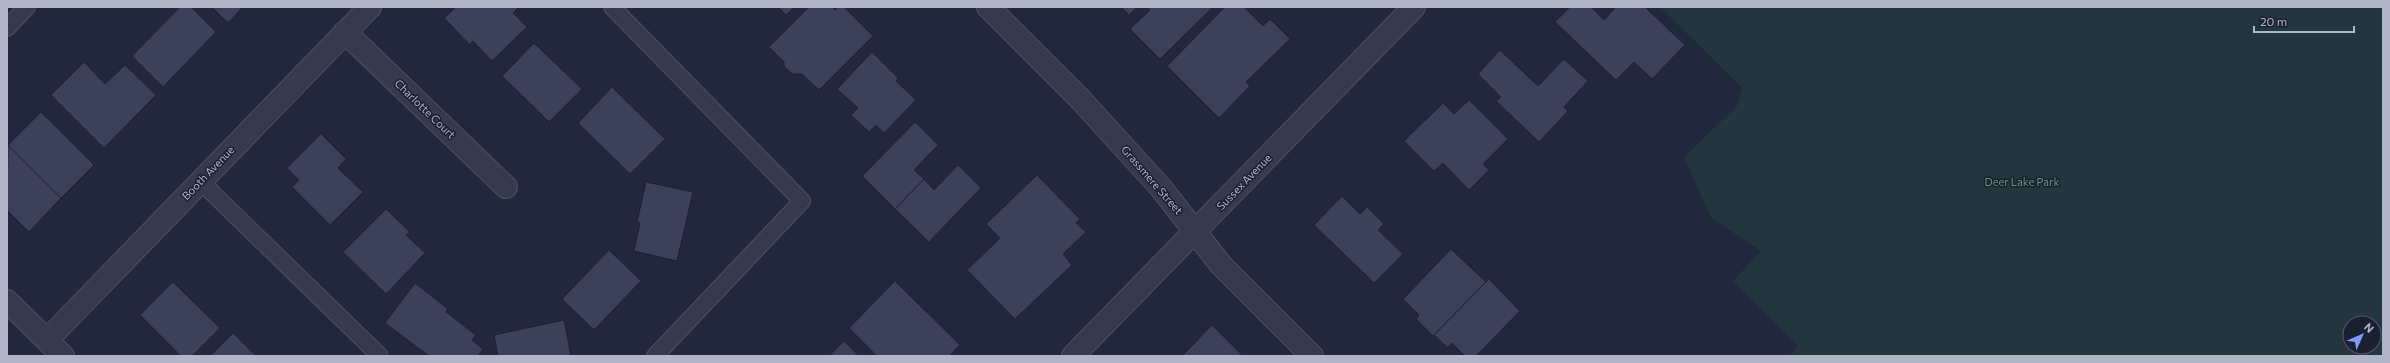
<svg xmlns="http://www.w3.org/2000/svg" width="2390" height="363" font-family="Commissioner,sans-serif">
<style>
.green{fill:#23353d;fill-rule:evenodd}
.building{fill:#3b415a;stroke:#1c2133}
.lines{fill:none;stroke-linecap:round;stroke-linejoin:round}
.lane-casing{stroke:#4d5264;stroke-width:18}
.street-casing{stroke:#4d5264;stroke-width:24}
.lane{stroke:#353a4c;stroke-width:16}
.street{stroke:#353a4c;stroke-width:22}
.labels{text-anchor:middle;stroke-width:3;stroke-linejoin:round;paint-order:stroke}
.street-label{font-size:11px;fill:#b0b5c8;stroke:#1a1f31}
.park-label{font-size:11px;fill:#669a7b;stroke:#1a1f31}
</style>
<rect width="100%" height="100%" fill="#21273c"/>
<path class="green" d="M1660 7H2383V356H1789L1798 346 1733 281 1761 251 1711 218 1684 157 1737 106 1742 88ZM2350 323H2374V347H2350Z"/>
<g class="building">
<path d="M180 7H191L216 32 163 87 132 56Z"/>
<path d="M212 7H243L228 23Z"/>
<path d="M456 7H519L513 13 527 27 492 61 473 41 470 45 444 18Z"/>
<path d="M778 7H794L786 15Z"/>
<path d="M809 7H832L835 10 838 7H844L873 36 819 90 802 74H792L784 66V62L769 47Z"/>
<path d="M1121 7H1137L1129 15Z"/>
<path d="M1147 7H1213L1160 59 1130 29 1150 10Z"/>
<path d="M1225 7H1244L1263 26 1270 19 1290 39 1246 82 1250 86 1219 118 1167 66Z"/>
<path d="M1570 7H1591L1604 20 1616 7H1645L1685 45 1652 79 1634 62 1616 80 1555 22Z"/>
<path d="M534 43 582 89 549 122 502 76Z"/>
<path d="M1500 50 1538 86 1564 59 1588 81 1564 107 1568 111 1539 142 1496 101 1501 97 1478 74Z"/>
<path d="M872 52 898 78 896 81 916 100 884 133 876 125 869 132 851 115 858 108 837 89Z"/>
<path d="M84 62 105 84 125 65 156 95 104 148 51 95Z"/>
<path d="M612 87 665 139 630 174 578 123Z"/>
<path d="M1469 100 1508 139 1483 164 1489 170 1469 190 1443 163 1434 171 1404 141 1443 103 1454 114Z"/>
<path d="M41 112 94 165 61 198 8 145Z"/>
<path d="M915 122 938 145 914 170 924 179 895 209 862 176Z"/>
<path d="M321 134 346 159 338 168 363 192 330 225 292 187 299 180 287 168Z"/>
<path d="M8 145 61 198 29 232 7 210Z"/>
<path d="M958 165 981 188 929 242 895 209 924 179 934 190Z"/>
<path d="M1037 175 1080 219 1076 223 1086 232 1063 254 1072 265 1015 319 967 270 1000 238 986 224Z"/>
<path d="M646 182 693 192 677 261 634 251 640 223 637 222Z"/>
<path d="M1342 196 1360 214 1367 207 1384 224 1378 230 1403 254 1374 283 1314 225Z"/>
<path d="M386 209 410 232 406 235 425 253 386 294 343 252Z"/>
<path d="M1451 249 1486 282 1433 336 1416 319 1419 315 1403 299Z"/>
<path d="M609 250 641 281 594 330 562 299Z"/>
<path d="M1489 279 1520 311 1476 356H1465L1452 343 1448 348 1434 335Z"/>
<path d="M895 281 960 345 949 356H877L849 328Z"/>
<path d="M173 282 220 328 192 356H181L140 315Z"/>
<path d="M415 283 448 309 446 312 476 335 472 340 483 349 478 356H429L385 323Z"/>
<path d="M564 320 571 356H498L494 335Z"/>
<path d="M1212 325 1243 356H1182Z"/>
<path d="M233 333 256 356H210Z"/>
<path d="M844 341 859 356H829Z"/>
</g>
<g class="lines">
<defs>
<g id="lane">
<path d="M612 7 802 201 655 356"/>
<path d="M7 28 27 7"/>
<path d="M200 181 380 356"/>
</g>
<g id="street">
<path d="M988 7 1082 101 1161 188 1221 265 1312 356"/>
<path d="M345 32 506 187"/>
<path d="M7 301 63 356"/>
<path d="M47 340 370 7"/>
<path d="M1073 356 1414 7"/>
</g>
</defs>
<use href="#lane" class="lane-casing"/>
<use href="#street" class="street-casing"/>
<use href="#lane" class="lane"/>
<use href="#street" class="street"/>
</g>
<g class="labels">
<g class="street-label">
<text transform="translate(425 109) rotate(44)" y="4">Charlotte Court</text>
<text transform="translate(208 173) rotate(-46)" y="4">Booth Avenue</text>
<text transform="translate(1152 180) rotate(49)" y="4">Grassmere Street</text>
<text transform="translate(1244 182) rotate(-46)" y="4">Sussex Avenue</text>
</g>
<g class="park-label">
<text x="2022" y="186">Deer Lake Park</text>
</g>
</g>
<rect width="2390" height="363" fill="none" stroke="#b0b5c8" stroke-width="16"/>
<g transform="translate(2362 335) rotate(45)"><circle r="19" fill="#1a1f31" stroke="#565b6d"/>
<path d="M0-3L7 15L0 10L-7 15Z" fill="#7f99fe"/>
<text y="-6" font-size="11" font-weight="bold" text-anchor="middle" fill="#b0b5c8">N</text>
</g>
<path d="M2254 26v6h100v-6" fill="none" stroke="#b0b5c8" stroke-width="2"/>
<text x="2260" y="26" font-size="12" fill="#b0b5c8" stroke="#1a1f31" stroke-width="3" paint-order="stroke">20 m</text>
</svg>
